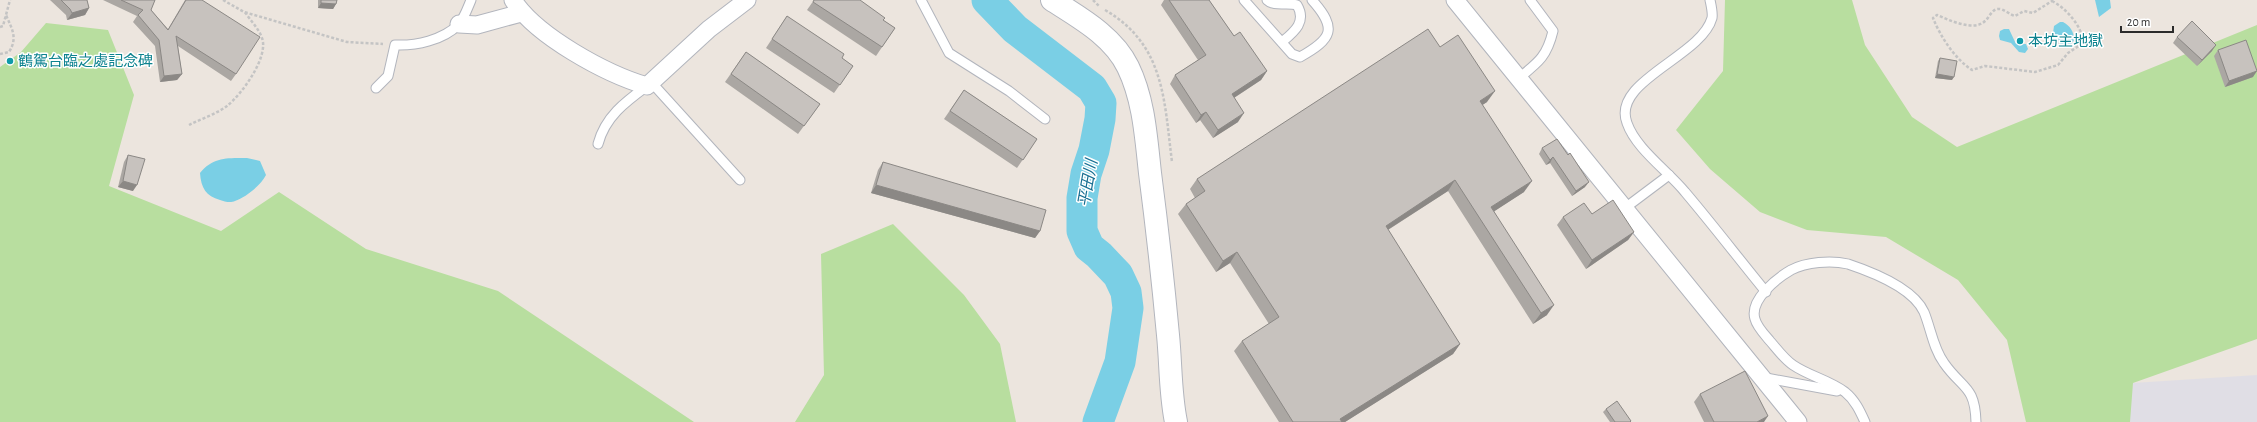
<svg xmlns="http://www.w3.org/2000/svg" width="2257" height="422" font-family="'Alegreya Sans','Noto Sans JP',sans-serif">
<style>
.industrial{fill:#e0dee5}
.green{fill:#b8de9f}
.water{fill:#7acfe5}
.lines{fill:none;stroke-linecap:round;stroke-linejoin:round}
.river{stroke:#7acfe5;stroke-width:31}
.service-casing{stroke:#b2b5bd;stroke-width:11}
.minor-casing{stroke:#b2b5bd;stroke-width:19}
.tertiary-casing{stroke:#b2b5bd;stroke-width:24}
.path{stroke:#c4c4c4;stroke-width:2.5;stroke-dasharray:3 2;stroke-linecap:butt}
.service{stroke:#fff;stroke-width:9}
.minor{stroke:#fff;stroke-width:17}
.tertiary{stroke:#fff;stroke-width:22}
.wall{fill:#aba7a3}
.shaded-wall{fill:#8b8885}
.building{fill:#c7c2be;stroke:#8b8885}
.culture-dot{fill:#0f9aa8;stroke:#fff;stroke-width:1.5}
.labels{text-anchor:middle;stroke-width:3;stroke-linejoin:round;paint-order:stroke}
.culture-label{font-size:15px;fill:#0d838f;stroke:#fff;text-anchor:start}
.water-label{font-size:16px;font-style:italic;fill:#186f92;stroke:#fff}
</style>
<rect width="100%" height="100%" fill="#ece5de"/>
<path class="industrial" d="M2257 375V422H2127L2133 383Z"/>
<g class="green">
<path d="M1725 0H1852L1865 45 1912 117 1957 147 2257 25V339L2133 383 2130 422H2026L2007 340 1958 280 1886 237 1807 230 1760 212 1710 169 1676 130 1723 71Z"/>
<path d="M46 23 108 30 134 95 109 186 221 231 279 192 366 249 498 291 694 422H0V67L21 52Z"/>
<path d="M893 224 964 295 1000 344 1016 422H795L824 375 821 254Z"/>
</g>
<g class="water">
<path d="M2095 0H2110L2111 8 2099 17Z"/>
<path d="M2060 22H2063C2070 26 2074 31 2074 40L2068 48 2061 46 2058 38 2053 33 2054 26Z"/>
<path d="M2004 29H2009L2016 44H2026L2028 49 2025 53 2019 52 2011 43 2000 40 1999 36 2000 31Z"/>
<path d="M247 158 260 161 266 175C261 185 246 197 235 201 231 203 225 202 220 200 206 196 201 188 200 173 213 157 227 158 247 158Z"/>
</g>
<g class="lines">
<path class="river" d="M987 0 1015 29 1092 88 1101 103 1100 119 1094 150 1086 174 1082 198V231L1089 247 1099 255 1118 275 1126 292 1128 308 1120 362 1098 422"/>
<defs>
<g id="service">
<path d="M921 0 949 53 1009 91 1045 119"/>
<path d="M1244 0 1292 54 1300 57C1332 39 1338 29 1312 0"/>
<path d="M1267 0C1274 7 1287 2 1297 5 1307 22 1294 32 1282 42"/>
<path d="M1710 0C1711 5 1713 13 1712 18 1701 57 1611 81 1627 123 1636 149 1668 171 1685 192 1713 225 1739 259 1766 292"/>
<path d="M1519 78C1539 62 1547 56 1553 31L1530 0"/>
<path d="M652 83 740 180"/>
<path d="M376 88 388 76 395 45C416 46 443 40 458 25 464 19 468 7 471 0"/>
<path d="M598 144C605 117 625 102 647 86"/>
<path d="M1625 208 1669 175"/>
<path d="M1761 377 1837 391"/>
<path d="M1865 422C1860 411 1855 400 1845 392 1829 380 1809 376 1793 365 1784 359 1777 349 1770 341 1765 335 1757 327 1755 319 1749 300 1777 278 1791 270 1806 262 1831 260 1848 264 1872 272 1913 288 1924 312 1931 329 1933 348 1944 363 1962 389 1975 385 1976 422"/>
</g>
<g id="minor">
<path d="M513 0C536 36 606 74 647 86L709 29 747 0"/>
<path d="M1455 0 1798 422"/>
<path d="M459 24 477 25 521 13"/>
</g>
<path id="tertiary" d="M1052 0C1080 18 1113 36 1128 67 1144 100 1146 137 1150 173 1157 227 1163 281 1168 335 1171 365 1170 393 1176 422"/>
</defs>
<use href="#service" class="service-casing"/>
<use href="#minor" class="minor-casing"/>
<use href="#tertiary" class="tertiary-casing"/>
<g class="path">
<path d="M223 0 244 12 347 42 383 44"/>
<path d="M1093 0 1099 6"/>
<path d="M2052 1C2066 8 2083 27 2083 43L2068 53 2058 65 2035 72 1985 66 1972 70C1955 59 1940 36 1933 18L1937 15C1949 20 1974 32 1985 21 1989 18 1992 9 1998 9 2003 8 2010 15 2015 16L2024 11 2033 13Z"/>
<path d="M1105 10C1165 45 1164 100 1172 162"/>
<path d="M0 27 3 26 10 0"/>
<path d="M0 54 9 52C18 38 12 29 6 15"/>
<path d="M189 125C201 119 216 114 227 106 242 94 269 57 262 38 259 29 250 20 245 12"/>
</g>
<use href="#service" class="service"/>
<use href="#minor" class="minor"/>
<use href="#tertiary" class="tertiary"/>
</g>
<g class="wall">
<path d="M50 0H87L89 8 85 15 67 20 66 15Z"/>
<path d="M103 0H155L151 10 168 29 185 0H202L236 74 231 81 178 46 182 74 177 80 160 82 155 46 133 22 137 16Z"/>
<path d="M318 0H337L336 4 333 9 318 8Z"/>
<path d="M814 0 883 20 895 28 876 56 807 10Z"/>
<path d="M1164 0H1209L1234 36 1267 71 1261 80 1234 98 1238 122 1213 138 1200 120 1196 123 1170 84 1175 75 1198 60 1161 5Z"/>
<path d="M787 16 842 58 853 66 834 93 766 48Z"/>
<path d="M2177 37 2212 51 2197 66 2173 43Z"/>
<path d="M1440 47 1487 102 1482 105 1524 192 1494 211 1547 315 1533 324 1448 191 1388 230 1460 344 1453 354 1345 422H1279L1234 351 1242 341 1269 324 1230 263 1216 272 1178 214 1186 204 1195 198 1190 189 1197 179Z"/>
<path d="M2218 50 2253 77 2225 87 2214 56Z"/>
<path d="M746 52 820 104 798 134 725 82Z"/>
<path d="M1940 58 1952 80 1935 78 1938 61Z"/>
<path d="M964 90 1037 139 1017 168 944 119Z"/>
<path d="M1542 148 1568 155 1585 187 1572 196 1550 163 1546 165 1539 154Z"/>
<path d="M128 155 133 191 118 187 124 162Z"/>
<path d="M883 162 1040 231 1035 238 871 193 878 170Z"/>
<path d="M1592 214 1634 232 1628 240 1586 269 1557 225 1563 217Z"/>
<path d="M1700 394 1764 422H1704L1694 402Z"/>
<path d="M1606 409 1631 421 1630 422H1610L1603 412Z"/>
</g>
<g class="shaded-wall">
<path d="M321 3 336 4 333 9 318 8Z"/>
<path d="M89 8 85 15 67 20 72 13Z"/>
<path d="M2216 45 2212 51 2197 66 2202 60Z"/>
<path d="M1267 71 1261 80 1226 103 1232 94Z"/>
<path d="M2257 71 2253 77 2225 87 2229 81Z"/>
<path d="M182 74 177 80 160 82 164 76Z"/>
<path d="M1937 74 1954 77 1952 80 1935 78Z"/>
<path d="M1495 91 1487 102 1472 112 1480 101Z"/>
<path d="M1206 112 1200 120 1196 123 1201 115Z"/>
<path d="M1244 113 1238 122 1213 138 1218 130Z"/>
<path d="M1553 157 1550 163 1546 165 1550 160Z"/>
<path d="M1455 180 1448 191 1378 236 1386 226Z"/>
<path d="M123 181 137 185 133 191 118 187Z"/>
<path d="M1532 181 1524 192 1484 218 1491 207Z"/>
<path d="M1589 182 1585 187 1572 196 1576 191Z"/>
<path d="M876 185 1040 231 1035 238 871 193Z"/>
<path d="M1634 232 1628 240 1586 269 1592 260Z"/>
<path d="M1237 252 1230 263 1216 272 1223 261Z"/>
<path d="M1554 305 1547 315 1533 324 1541 313Z"/>
<path d="M1460 344 1453 354 1345 422H1338L1340 419Z"/>
<path d="M1768 416 1764 422H1757Z"/>
</g>
<g class="building">
<path d="M61 0H87L89 8 72 13 70 9Z"/>
<path d="M121 0H155L151 10 168 30 186 0H202L260 37 236 74 176 36 182 74 164 76 159 40 138 15 143 10Z"/>
<path d="M321 0H337L336 4 321 3Z"/>
<path d="M814 0H860L885 18 883 20 895 28 882 47 813 2Z"/>
<path d="M1169 0H1209L1234 36 1240 32 1267 71 1232 94 1244 113 1218 130 1206 112 1201 115 1175 75 1206 55Z"/>
<path d="M787 16 844 54 842 58 853 66 840 85 772 39Z"/>
<path d="M2192 21 2216 45 2202 60 2177 37Z"/>
<path d="M1428 29 1440 47 1458 35 1495 91 1480 101 1532 181 1491 207 1554 305 1541 313 1455 180 1386 226 1460 344 1340 419 1342 422H1293L1242 341 1279 317 1237 252 1223 261 1186 204 1205 191 1197 179Z"/>
<path d="M2246 40 2257 71 2229 81 2218 50Z"/>
<path d="M746 52 820 104 804 126 731 74Z"/>
<path d="M1940 58 1957 61 1954 77 1937 74Z"/>
<path d="M964 90 1037 139 1023 160 950 111Z"/>
<path d="M1557 139 1568 155 1570 153 1589 182 1576 191 1553 157 1550 160 1542 148Z"/>
<path d="M128 155 145 159 137 185 123 181Z"/>
<path d="M883 162 1046 210 1040 231 876 185Z"/>
<path d="M1613 200 1634 232 1592 260 1563 217 1584 203 1592 214Z"/>
<path d="M1745 371 1768 416 1757 422H1714L1700 394Z"/>
<path d="M1617 401 1631 421 1630 422H1615L1606 409Z"/>
</g>
<g class="culture-dot">
<circle cx="2020" cy="41" r="4"/>
<circle cx="10" cy="61" r="4"/>
</g>
<g class="labels">
<g class="culture-label">
<text x="2028" y="46">本坊主地獄</text>
<text x="18" y="66">鶴駕台臨之處記念碑</text>
</g>
<g class="water-label">
<text transform="translate(1087 183) rotate(-80)" y="6">平田川</text>
</g>
</g>
<path d="M2121 26v6h52v-6" fill="none" stroke="#2b2b2b" stroke-width="2"/>
<text x="2127" y="26" font-size="12" fill="#2b2b2b" stroke="#ffffff" stroke-width="3" paint-order="stroke">20 m</text>
</svg>
